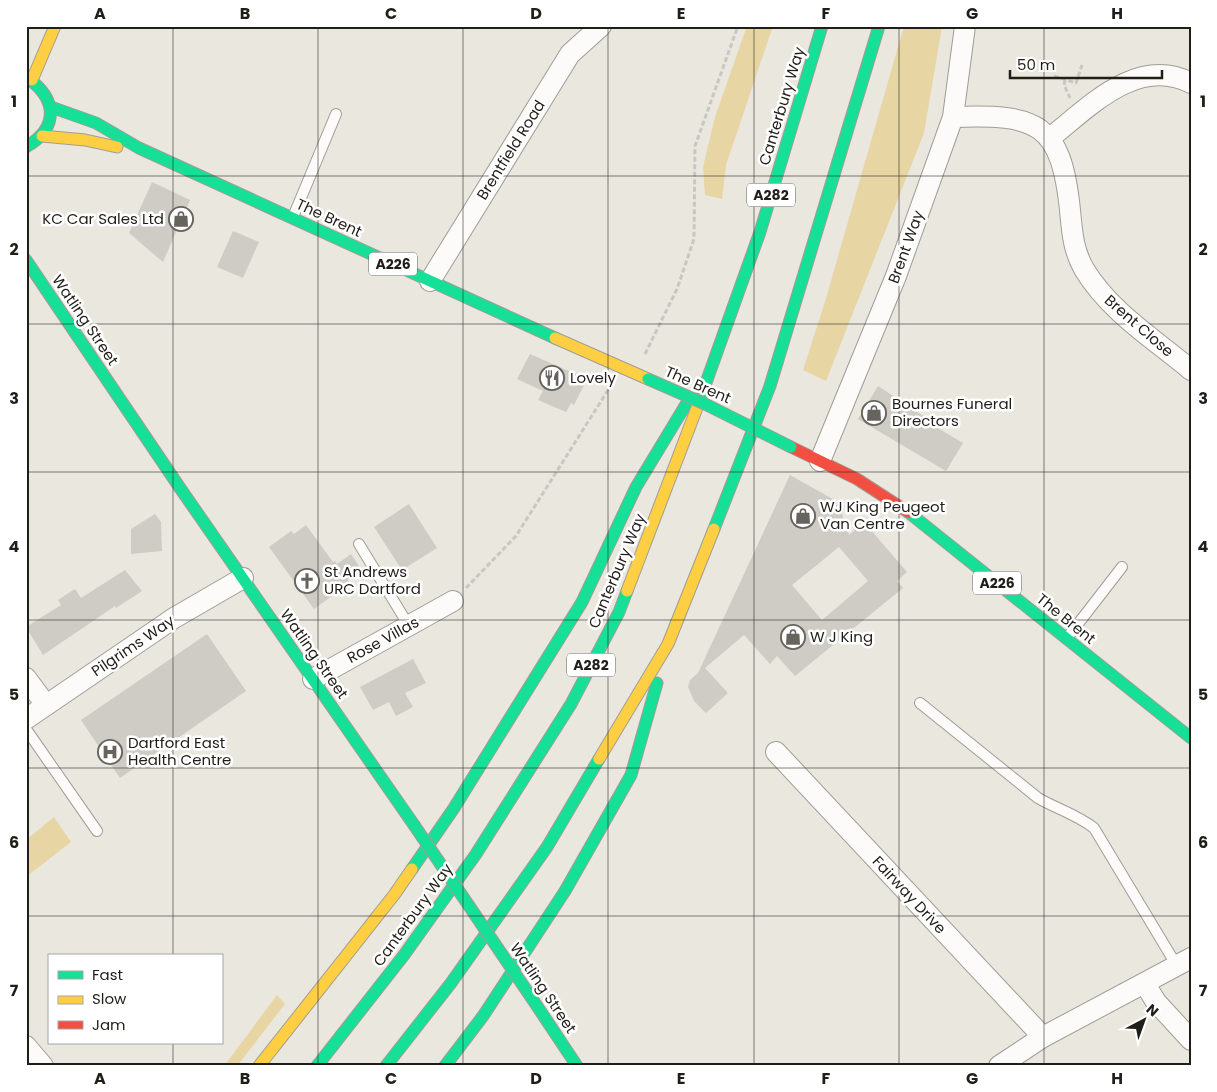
<svg xmlns="http://www.w3.org/2000/svg" width="1217" height="1092" font-family="Poppins,sans-serif">
<style>
.green{fill:#e7d5a3}
.building{fill:#ceccc5;fill-rule:evenodd}
.lines{fill:none;stroke-linecap:round;stroke-linejoin:round}
.lane-casing{stroke:#a09d96;stroke-width:12}
.street-casing{stroke:#a09d96;stroke-width:22}
.fast-casing{stroke:#a09d96;stroke-width:13}
.slow-casing{stroke:#a09d96;stroke-width:13}
.jam-casing{stroke:#a09d96;stroke-width:13}
.path{stroke:#c8c7c4;stroke-width:3;stroke-dasharray:5 2.5;stroke-linecap:butt}
.lane{stroke:#fcfbfa;stroke-width:10}
.street{stroke:#fcfbfa;stroke-width:20}
.fast{stroke:#16e098;stroke-width:11}
.slow{stroke:#ffcf43;stroke-width:11}
.jam{stroke:#f24e42;stroke-width:11}
.fast-bridge-casing{stroke:#a09d96;stroke-width:13;stroke-linecap:butt}
.fast-bridge{stroke:#16e098;stroke-width:11}
.grid{fill:none;stroke:#201e19;stroke-width:1;stroke-opacity:0.55}
.labels{text-anchor:middle;stroke-width:5;stroke-linejoin:round;paint-order:stroke}
.shield{fill:#fff;stroke:#63625e;stroke-width:1}
.shield-label{font-size:14px;font-weight:bold;fill:#201e19}
.street-label{font-size:15px;fill:#201e19;stroke:#fff}
.poi-label{font-size:15px;fill:#201e19;stroke:#fff;text-anchor:start}
.neatline{fill:none;stroke:#201e19;stroke-width:2}
.grid-label{font-size:16px;text-anchor:middle;font-weight:bold;fill:#201e19}
</style>
<rect width="100%" height="100%" fill="#eae7de"/>
<g class="green">
<path d="M747 26H773L726 165 722 199 705 195 703 167 715 117Z"/>
<path d="M904 26H942L924 133 826 381 803 370 825 302Z"/>
<path d="M54 817 71 842 26 877V840Z"/>
<path d="M277 995 285 1004 237 1066H224Z"/>
</g>
<g class="building">
<path d="M152 182 190 200 163 262 129 233Z"/>
<path d="M233 231 259 242 243 278 217 267Z"/>
<path d="M530 354 587 379 574 405 571 403 566 412 538 400 543 391 517 379Z"/>
<path d="M878 386 928 419 926 421 963 443 946 471 858 419Z"/>
<path d="M790 475 838 502 849 535 864 522 907 572 897 581 903 588 795 676 777 656 770 664 744 635 705 668 728 693 706 713 694 701 688 687 690 680 698 673ZM839 547 868 581 822 620 792 585Z"/>
<path d="M409 504 437 548 402 570 374 527Z"/>
<path d="M155 514 161 522 162 551 131 554V529Z"/>
<path d="M306 525 333 562 335 561 337 564 351 554 362 571 348 580 350 583 314 609 269 547 291 531 294 534Z"/>
<path d="M125 570 142 591 116 608 115 606 43 655 26 627 61 605 58 600 75 589 81 598Z"/>
<path d="M207 634 246 691 120 778 81 720Z"/>
<path d="M413 659 426 683 405 693 413 707 396 716 389 702 373 710 360 687Z"/>
</g>
<g class="lines">
<defs>
<g id="lane">
<path d="M293 217 336 114"/>
<path d="M359 544 409 626"/>
<path d="M1067 638 1122 567"/>
<path d="M920 703 1038 798C1057 809 1076 814 1094 828L1177 966"/>
<path d="M26 729 97 831"/>
</g>
<g id="street">
<path d="M953 117C1037 114 1061 122 1070 210 1072 231 1073 250 1084 269 1109 311 1154 339 1191 370"/>
<path d="M1050 138C1088 108 1137 55 1191 83"/>
<path d="M430 281 570 54 601 26"/>
<path d="M820 461 896 276 953 117 965 26"/>
<path d="M26 678 46 705"/>
<path d="M313 679 453 601"/>
<path d="M26 719 174 618 243 578"/>
<path d="M776 752 1043 1037"/>
<path d="M1145 984 1156 1002 1191 1040"/>
<path d="M26 1046 43 1066"/>
<path d="M999 1066 1043 1037 1191 958"/>
</g>
<g id="fast">
<path d="M26 77C57 98 60 127 26 147"/>
<path d="M51 107 96 123 139 148 555 338"/>
<path d="M26 260 180 488 414 825"/>
<path d="M698 405 760 232 822 26"/>
<path d="M908 512 1191 738"/>
<path d="M714 529 770 386 879 26"/>
<path d="M412 869 454 808 582 602 636 487 688 401"/>
<path d="M533 1000 577 1066"/>
<path d="M317 1066 404 955 476 854 571 704 619 612 627 591"/>
<path d="M386 1066 451 983 547 847 599 759"/>
<path d="M445 1066 483 1016 565 891 631 775 657 683"/>
</g>
<g id="slow">
<path d="M32 80 55 26"/>
<path d="M42 136 85 140 117 147"/>
<path d="M555 338 648 379"/>
<path d="M627 591 698 405"/>
<path d="M599 759 668 644 714 529"/>
<path d="M259 1066 394 895 412 869"/>
</g>
<path id="jam" d="M791 447 857 479 908 512"/>
</defs>
<use href="#lane" class="lane-casing"/>
<use href="#street" class="street-casing"/>
<use href="#fast" class="fast-casing"/>
<use href="#slow" class="slow-casing"/>
<use href="#jam" class="jam-casing"/>
<g class="path">
<path d="M1054 76 1076 83 1082 65"/>
<path d="M1065 80 1064 85 1070 98"/>
<path d="M645 354 677 289 694 239 695 146 738 26"/>
<path d="M466 588 516 536 610 387"/>
</g>
<use href="#lane" class="lane"/>
<use href="#street" class="street"/>
<use href="#fast" class="fast"/>
<use href="#slow" class="slow"/>
<use href="#jam" class="jam"/>
<defs>
<g id="fast-bridge">
<path d="M648 379 705 404 791 447"/>
<path d="M414 825 533 1000"/>
</g>
</defs>
<use href="#fast-bridge" class="fast-bridge-casing"/>
<use href="#fast-bridge" class="fast-bridge"/>
</g>
<path class="grid" d="M173 26V956M318 26V1066M463 26V1066M608 26V1066M754 26V1066M899 26V1066M1044 26V1066M26 176H1191M26 324H1191M26 472H1191M26 620H1191M26 768H1191M26 916H1191M173 1043V1066"/>
<defs>
<symbol id="shop-ring" viewBox="-11 -11 22 22"><circle r="9.5" fill="#fff" stroke="#67645e" stroke-width="1.5"/><path d="M-5-2.5h2.3a2.7 3.5 0 0 1 5.4 0H5L5.5 6h-11ZM-1.5-2.5h3a1.5 2.3 0 0 0-3 0Z" fill="#67645e"/></symbol>
<symbol id="restaurant-ring" viewBox="-11 -11 22 22"><circle r="9.5" fill="#fff" stroke="#67645e" stroke-width="1.5"/><path d="M-5-6h1v4h1v-4h1v4h1v-4h1v5L-1.5 .5V6h-2V.5L-5-1ZM5-6V6H3V1.5H1.5Q1.5-4 5-6Z" fill="#67645e"/></symbol>
<symbol id="church-ring" viewBox="-11 -11 22 22"><circle r="9.5" fill="#fff" stroke="#67645e" stroke-width="1.5"/><path d="M-1.2-6h2.4v3.5h3.3v2.4h-3.3V6h-2.4V-.1h-3.3v-2.4h3.3Z" fill="#67645e"/></symbol>
<symbol id="hospital-ring" viewBox="-11 -11 22 22"><circle r="9.5" fill="#fff" stroke="#67645e" stroke-width="1.5"/><path d="M-5-5h3v3.5h4V-5h3V5h-3V1.5h-4V5h-3Z" fill="#67645e"/></symbol>
</defs>
<g fill-rule="evenodd">
<use href="#shop-ring" x="167" y="205" width="28" height="28"/>
<use href="#restaurant-ring" x="538" y="364" width="28" height="28"/>
<use href="#shop-ring" x="860" y="399" width="28" height="28"/>
<use href="#shop-ring" x="789" y="502" width="28" height="28"/>
<use href="#church-ring" x="293" y="567" width="28" height="28"/>
<use href="#shop-ring" x="779" y="623" width="28" height="28"/>
<use href="#hospital-ring" x="96" y="738" width="28" height="28"/>
</g>
<g class="labels">
<g class="shield">
<rect x="747" y="183.5" width="48" height="23" rx="4"/>
<rect x="369" y="252.5" width="48" height="23" rx="4"/>
<rect x="973" y="571.5" width="48" height="23" rx="4"/>
<rect x="567" y="653.5" width="48" height="23" rx="4"/>
</g>
<g class="shield-label">
<text x="771" y="200">A282</text>
<text x="393" y="269">A226</text>
<text x="997" y="588">A226</text>
<text x="591" y="670">A282</text>
</g>
<g class="street-label">
<text transform="translate(782 106) rotate(-73)" y="5">Canterbury Way</text>
<text transform="translate(511 150) rotate(-58)" y="5">Brentfield Road</text>
<text transform="translate(329 218) rotate(25)" y="5">The Brent</text>
<text transform="translate(906 247) rotate(-70)" y="5">Brent Way</text>
<text transform="translate(85 320) rotate(56)" y="5">Watling Street</text>
<text transform="translate(1139 326) rotate(41)" y="5">Brent Close</text>
<text transform="translate(698 385) rotate(24)" y="5">The Brent</text>
<text transform="translate(617 571) rotate(-67)" y="5">Canterbury Way</text>
<text transform="translate(1066 619) rotate(39)" y="5">The Brent</text>
<text transform="translate(383 640) rotate(-29)" y="5">Rose Villas</text>
<text transform="translate(133 646) rotate(-34)" y="5">Pilgrims Way</text>
<text transform="translate(314 654) rotate(55)" y="5">Watling Street</text>
<text transform="translate(909 895) rotate(47)" y="5">Fairway Drive</text>
<text transform="translate(413 915) rotate(-54)" y="5">Canterbury Way</text>
<text transform="translate(543 988) rotate(56)" y="5">Watling Street</text>
</g>
<g class="poi-label">
<text x="164" y="224" text-anchor="end">KC Car Sales Ltd</text>
<text x="570" y="383">Lovely</text>
<text x="892" y="409">Bournes Funeral<tspan x="892" dy="17">Directors</tspan></text>
<text x="820" y="512">WJ King Peugeot<tspan x="820" dy="17">Van Centre</tspan></text>
<text x="324" y="577">St Andrews<tspan x="324" dy="17">URC Dartford</tspan></text>
<text x="810" y="642">W J King</text>
<text x="128" y="748">Dartford East<tspan x="128" dy="17">Health Centre</tspan></text>
</g>
</g>
<rect width="1217" height="1092" fill="none" stroke="#ffffff" stroke-width="55"/>
<rect x="48" y="954" width="175" height="90" fill="#ffffff" stroke="#a6a5a3"/>
<rect x="58" y="971" width="25" height="8" fill="#16e098" stroke="#a6a5a3"/>
<text x="92" y="980" font-size="15" fill="#201e19">Fast</text>
<rect x="58" y="996" width="25" height="8" fill="#ffcf43" stroke="#a6a5a3"/>
<text x="92" y="1004" font-size="15" fill="#201e19">Slow</text>
<rect x="58" y="1021" width="25" height="8" fill="#f24e42" stroke="#a6a5a3"/>
<text x="92" y="1030" font-size="15" fill="#201e19">Jam</text>
<g transform="translate(1144 1020) rotate(41)" stroke="#ffffff" stroke-width="4" paint-order="stroke">
<path d="M0-4L9 19L0 12L-9 19Z" fill="#201e19"/>
<text y="-8" font-size="14" font-weight="bold" text-anchor="middle" fill="#201e19">N</text>
</g>
<path d="M1010 70v8h152v-8" fill="none" stroke="#201e19" stroke-width="2.5"/>
<text x="1017" y="70" font-size="15" fill="#201e19" stroke="#ffffff" stroke-width="4" paint-order="stroke">50 m</text>
<rect x="28" y="28" width="1162" height="1036" class="neatline"/>
<g class="grid-label">
<text x="100" y="19">A</text>
<text x="245" y="19">B</text>
<text x="391" y="19">C</text>
<text x="536" y="19">D</text>
<text x="681" y="19">E</text>
<text x="826" y="19">F</text>
<text x="972" y="19">G</text>
<text x="1117" y="19">H</text>
<text x="14" y="107">1</text>
<text x="1203" y="107">1</text>
<text x="14" y="255">2</text>
<text x="1203" y="255">2</text>
<text x="14" y="404">3</text>
<text x="1203" y="404">3</text>
<text x="14" y="552">4</text>
<text x="1203" y="552">4</text>
<text x="14" y="700">5</text>
<text x="1203" y="700">5</text>
<text x="14" y="848">6</text>
<text x="1203" y="848">6</text>
<text x="14" y="996">7</text>
<text x="1203" y="996">7</text>
<text x="100" y="1084">A</text>
<text x="245" y="1084">B</text>
<text x="391" y="1084">C</text>
<text x="536" y="1084">D</text>
<text x="681" y="1084">E</text>
<text x="826" y="1084">F</text>
<text x="972" y="1084">G</text>
<text x="1117" y="1084">H</text>
</g>
</svg>
